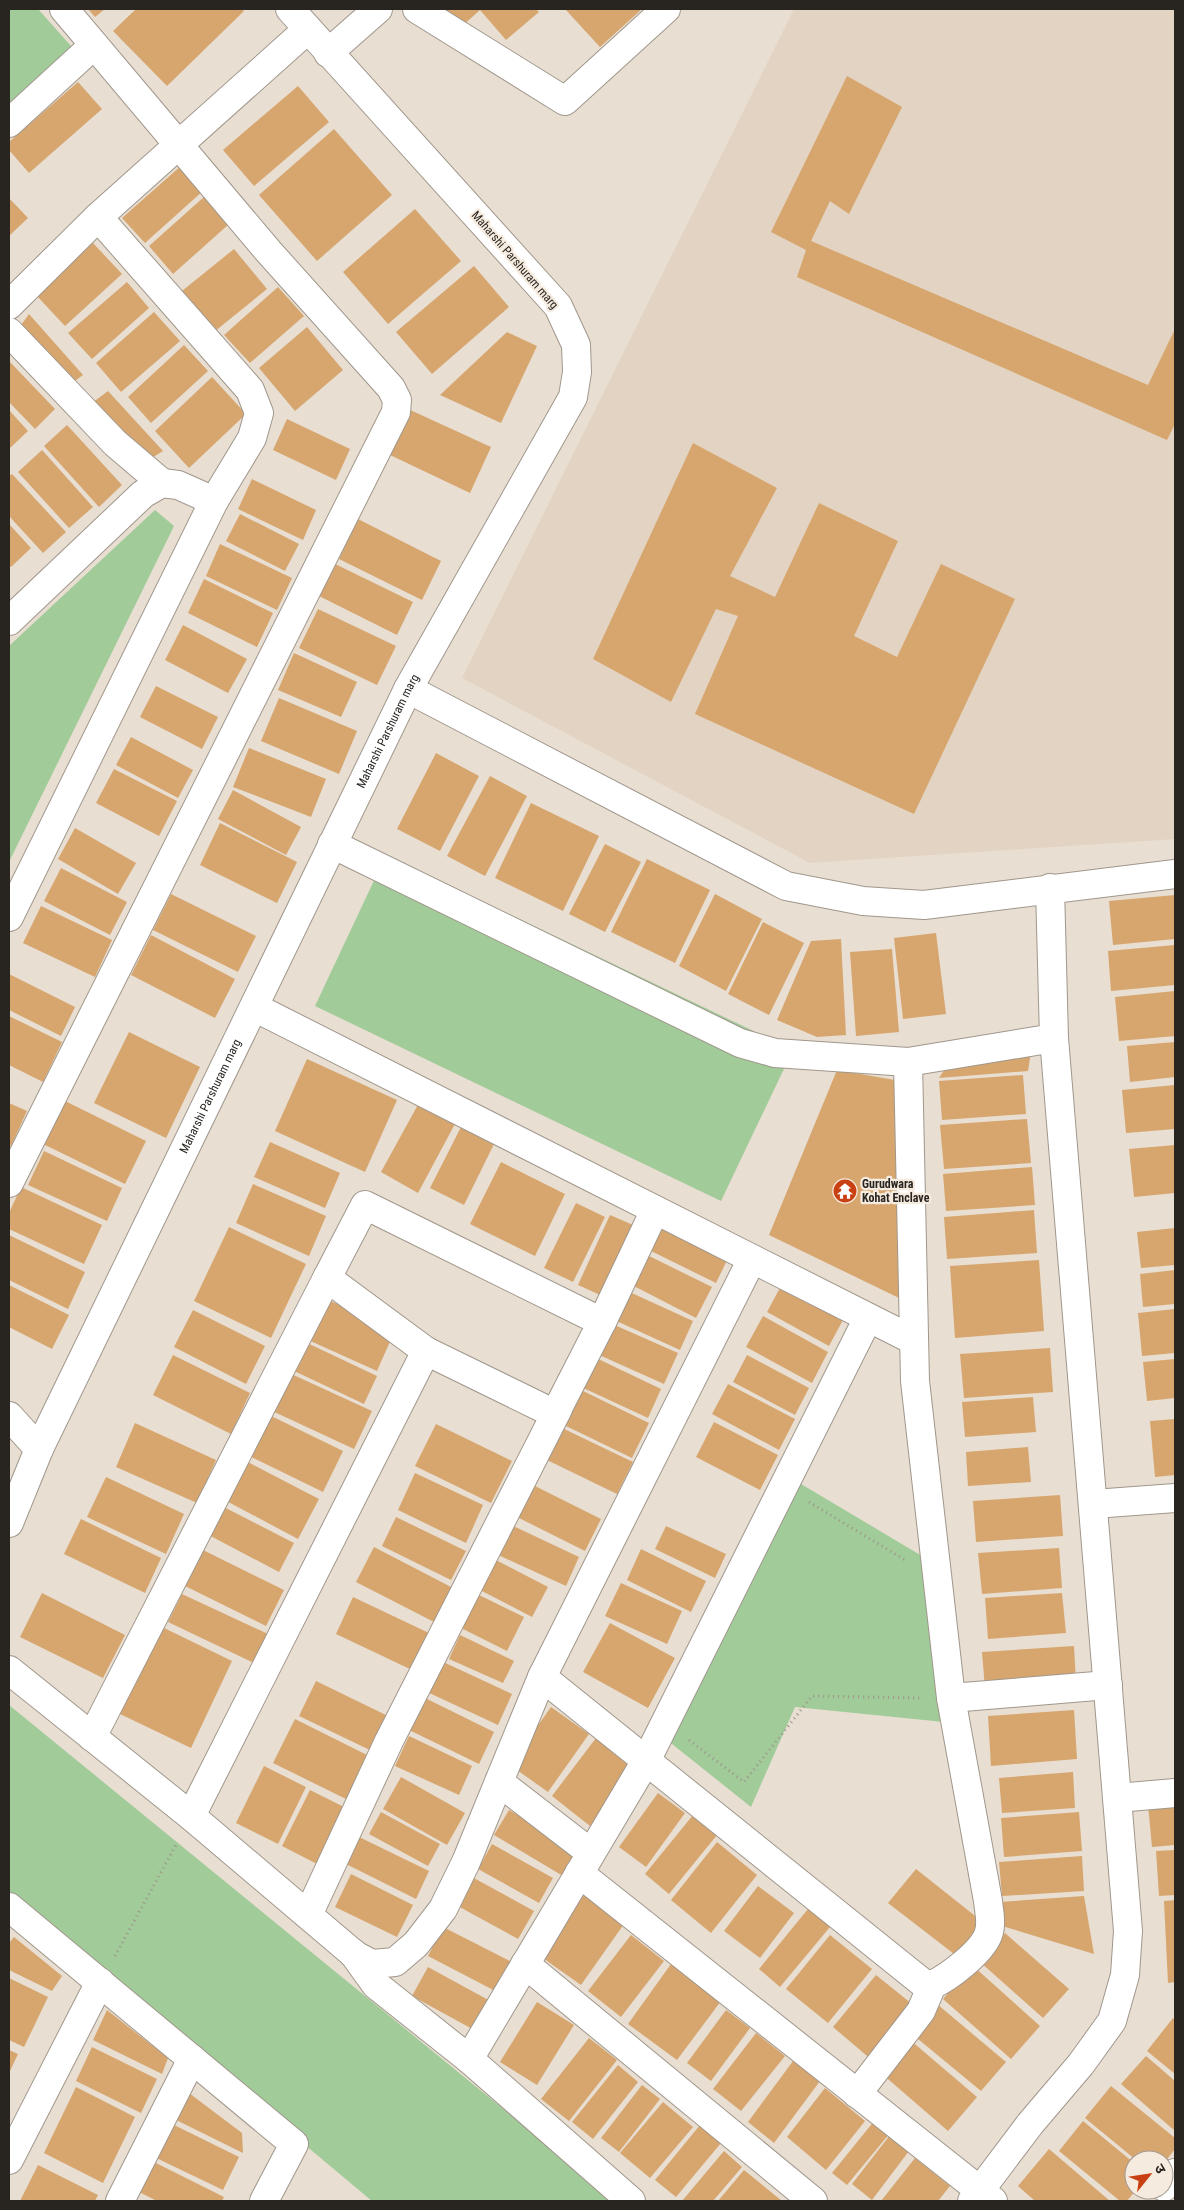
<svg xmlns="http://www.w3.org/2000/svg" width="1184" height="2210" font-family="'Roboto Condensed','Noto Sans Devanagari',sans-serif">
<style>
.built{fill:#e3d3c2}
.green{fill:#a1cb99}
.building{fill:#d7a66e}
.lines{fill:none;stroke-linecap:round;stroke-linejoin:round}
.minor-casing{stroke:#a0978c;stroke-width:30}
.path{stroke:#9c948b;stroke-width:3;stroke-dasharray:1 4;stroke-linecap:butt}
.minor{stroke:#fff;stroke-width:28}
.labels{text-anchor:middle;stroke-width:4.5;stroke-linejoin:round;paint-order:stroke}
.street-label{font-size:12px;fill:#282420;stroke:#f6ebdf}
.poi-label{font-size:12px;font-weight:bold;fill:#282420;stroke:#f6ebdf;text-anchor:start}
</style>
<rect width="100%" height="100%" fill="#e8ded2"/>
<path class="built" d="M794 9H1175V839L810 863 462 678Z"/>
<g class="green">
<path d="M9 9H38L87 64 9 134Z"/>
<path d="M155 510 174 526 9 862V646Z"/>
<path d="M386 855 793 1050 721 1201 315 1006Z"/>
<path d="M791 1478 932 1562 944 1722 795 1707 751 1807 657 1732Z"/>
<path d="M9 1705 616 2201H372L9 1897Z"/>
</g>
<g class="building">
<path d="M88 9H105L95 17Z"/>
<path d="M136 9H241L244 11 167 86 113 31Z"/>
<path d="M445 9H536L539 12 506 40 480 10 461 27Z"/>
<path d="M565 9H642L600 47Z"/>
<path d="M847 76 902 107 849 214 830 201 811 241 1148 385 1175 329V424L1167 440 797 277 806 250 771 232Z"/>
<path d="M78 82 102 109 29 173 9 150V142Z"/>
<path d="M298 86 329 122 254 186 223 150Z"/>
<path d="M334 129 392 195 317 261 259 195Z"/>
<path d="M182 165 204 190 145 243 122 218Z"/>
<path d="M204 197 229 224 173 274 149 246Z"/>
<path d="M9 198 28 218 9 236Z"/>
<path d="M415 209 461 261 388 324 343 272Z"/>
<path d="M93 243 122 274 65 326 36 295Z"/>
<path d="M234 249 267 289 214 332 182 291Z"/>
<path d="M474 266 509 307 432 374 396 332Z"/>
<path d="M127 282 149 308 92 359 68 333Z"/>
<path d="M278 287 304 316 250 363 224 335Z"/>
<path d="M154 312 180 341 121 392 96 363Z"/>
<path d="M29 314 83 375 68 386 19 328Z"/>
<path d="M307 327 343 370 295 411 259 368Z"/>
<path d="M507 332 537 346 501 423 440 395Z"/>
<path d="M184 345 208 371 151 423 128 397Z"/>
<path d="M9 361 55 409 35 429 9 402Z"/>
<path d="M212 377 246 414 189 468 155 431Z"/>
<path d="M108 391 163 451 147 461 92 403Z"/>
<path d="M408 409 491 447 470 493 388 454Z"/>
<path d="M9 410 28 431 9 449Z"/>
<path d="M287 419 350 449 336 480 273 450Z"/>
<path d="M67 425 122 485 99 507 44 446Z"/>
<path d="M693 443 777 488 730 576 775 597 819 503 898 541 854 636 897 657 941 564 1015 599 914 814 695 714 738 616 716 609 671 702 593 659Z"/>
<path d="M42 450 93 507 69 528 18 472Z"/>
<path d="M12 474 66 532 43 553 9 516V476Z"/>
<path d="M252 479 316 510 303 540 238 509Z"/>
<path d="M240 514 299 544 285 571 226 541Z"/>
<path d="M358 519 441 561 422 600 339 559Z"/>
<path d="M9 524 31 548 11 567 9 565Z"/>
<path d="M220 544 292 578 277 610 206 576Z"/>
<path d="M329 561 413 602 397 635 313 593Z"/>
<path d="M204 579 273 613 257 647 188 613Z"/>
<path d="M318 609 396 646 377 685 299 648Z"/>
<path d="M183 625 247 659 228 693 165 660Z"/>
<path d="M294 653 357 682 341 717 278 690Z"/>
<path d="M156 686 218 717 202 749 140 717Z"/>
<path d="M279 698 357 731 339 774 261 741Z"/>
<path d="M131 737 193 770 178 798 116 765Z"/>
<path d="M249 748 326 779 311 817 233 787Z"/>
<path d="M436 753 479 776 440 851 397 829Z"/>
<path d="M114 769 177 801 159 836 96 803Z"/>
<path d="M490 776 527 796 485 876 447 856Z"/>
<path d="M233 790 301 827 286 855 218 819Z"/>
<path d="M531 803 599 836 563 911 495 878Z"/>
<path d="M220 823 297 862 277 903 200 865Z"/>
<path d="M75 828 136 863 118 894 58 859Z"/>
<path d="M605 844 641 862 605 932 569 914Z"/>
<path d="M647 859 710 890 675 963 611 932Z"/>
<path d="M61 868 127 902 110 935 44 901Z"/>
<path d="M171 894 256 936 238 972 153 930Z"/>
<path d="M715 894 762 919 726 991 679 966Z"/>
<path d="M1175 895V939L1113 945 1109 901Z"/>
<path d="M41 906 112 940 95 977 23 943Z"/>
<path d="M763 922 804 943 769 1015 728 994Z"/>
<path d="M936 933 946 1014 903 1019 894 938Z"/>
<path d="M151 935 235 979 215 1018 131 975Z"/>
<path d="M841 939 846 1035 817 1037 777 1020 811 941Z"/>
<path d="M1175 945V985L1111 991 1108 951Z"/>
<path d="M892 949 899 1032 856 1036 850 952Z"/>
<path d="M9 974 75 1007 61 1036 9 1010Z"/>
<path d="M1175 991V1036L1119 1041 1115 997Z"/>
<path d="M9 1016 62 1042 43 1082 9 1065Z"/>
<path d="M129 1032 200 1067 166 1138 94 1103Z"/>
<path d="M1175 1042V1077L1130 1082 1127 1046Z"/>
<path d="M1031 1052 1028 1071 939 1078 948 1064Z"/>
<path d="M307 1059 397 1100 365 1172 275 1131Z"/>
<path d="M837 1070 895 1080 899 1298 769 1235Z"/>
<path d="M1023 1075 1026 1114 942 1120 939 1081Z"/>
<path d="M1175 1085V1129L1126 1133 1122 1090Z"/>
<path d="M61 1099 146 1141 125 1184 41 1143Z"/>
<path d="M420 1101 456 1122 418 1193 381 1172Z"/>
<path d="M9 1103 27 1111 11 1146 9 1145Z"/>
<path d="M1027 1119 1031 1163 944 1169 940 1125Z"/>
<path d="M461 1127 494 1144 464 1205 430 1188Z"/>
<path d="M270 1142 340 1173 325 1208 254 1177Z"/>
<path d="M1175 1145V1193L1134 1197 1129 1149Z"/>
<path d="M44 1151 122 1188 107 1221 28 1185Z"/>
<path d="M501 1162 565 1194 535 1256 470 1224Z"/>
<path d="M1032 1167 1035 1205 946 1211 943 1174Z"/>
<path d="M253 1184 326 1216 309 1256 236 1223Z"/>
<path d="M21 1187 102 1225 84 1264 9 1229V1213Z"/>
<path d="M576 1203 605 1217 573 1282 544 1268Z"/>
<path d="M1034 1210 1037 1253 947 1259 944 1217Z"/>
<path d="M610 1215 640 1228 609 1299 578 1285Z"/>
<path d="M660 1217 731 1252 716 1283 645 1248Z"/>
<path d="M229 1227 306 1264 271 1338 194 1301Z"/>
<path d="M1175 1228V1265L1141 1268 1137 1232Z"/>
<path d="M9 1235 85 1272 68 1309 9 1280Z"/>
<path d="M645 1254 712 1287 696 1318 630 1284Z"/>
<path d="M1039 1260 1044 1331 955 1338 950 1266Z"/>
<path d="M1175 1270V1304L1143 1307 1140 1274Z"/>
<path d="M782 1284 844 1318 829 1346 767 1312Z"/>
<path d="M9 1285 69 1315 52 1349 9 1327Z"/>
<path d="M623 1289 693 1321 680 1350 610 1318Z"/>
<path d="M324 1298 395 1330 377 1371 306 1339Z"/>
<path d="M1175 1309V1353L1142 1356 1138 1313Z"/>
<path d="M193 1310 265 1346 246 1384 174 1347Z"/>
<path d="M763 1316 828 1352 812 1383 746 1347Z"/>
<path d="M610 1323 678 1353 664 1384 597 1354Z"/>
<path d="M303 1341 377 1376 364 1404 290 1369Z"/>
<path d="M1050 1348 1053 1392 964 1398 960 1354Z"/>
<path d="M173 1355 250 1393 231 1434 153 1395Z"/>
<path d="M747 1355 809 1388 795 1415 733 1382Z"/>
<path d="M594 1357 661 1389 648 1418 579 1386Z"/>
<path d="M1175 1359V1398L1147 1401 1143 1362Z"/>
<path d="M287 1372 372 1411 354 1449 270 1410Z"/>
<path d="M728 1384 795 1419 779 1450 712 1414Z"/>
<path d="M581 1390 649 1423 632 1458 564 1425Z"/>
<path d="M1033 1397 1036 1432 965 1437 962 1402Z"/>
<path d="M263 1412 343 1451 323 1492 243 1453Z"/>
<path d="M1175 1419V1475L1155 1477 1150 1421Z"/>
<path d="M714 1422 778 1455 760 1490 696 1457Z"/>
<path d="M135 1423 216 1460 197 1503 116 1467Z"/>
<path d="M436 1424 512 1461 491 1503 415 1466Z"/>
<path d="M562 1428 633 1462 617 1494 547 1460Z"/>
<path d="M1028 1447 1031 1482 968 1486 966 1452Z"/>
<path d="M240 1458 319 1499 298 1539 219 1497Z"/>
<path d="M415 1473 483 1505 466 1543 398 1510Z"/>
<path d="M106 1477 184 1514 166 1554 87 1517Z"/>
<path d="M533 1485 601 1519 585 1551 517 1517Z"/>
<path d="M1060 1495 1063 1536 976 1542 973 1501Z"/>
<path d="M218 1504 294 1543 279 1572 203 1532Z"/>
<path d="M396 1517 466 1551 451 1580 382 1546Z"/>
<path d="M81 1519 161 1558 145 1593 64 1554Z"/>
<path d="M509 1524 579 1557 566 1586 496 1554Z"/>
<path d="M666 1526 726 1554 715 1578 655 1549Z"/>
<path d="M374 1547 453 1588 436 1623 356 1582Z"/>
<path d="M1059 1548 1062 1588 982 1594 978 1553Z"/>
<path d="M201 1549 284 1590 266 1626 183 1585Z"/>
<path d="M641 1549 706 1581 691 1612 627 1580Z"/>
<path d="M494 1559 548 1587 532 1617 478 1589Z"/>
<path d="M621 1583 682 1611 667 1644 605 1616Z"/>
<path d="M473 1592 524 1617 507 1651 457 1626Z"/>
<path d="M42 1593 125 1635 103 1678 20 1637Z"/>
<path d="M1062 1593 1066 1633 988 1639 985 1598Z"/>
<path d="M182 1594 268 1634 254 1663 168 1622Z"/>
<path d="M353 1597 429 1633 412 1670 336 1634Z"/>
<path d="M610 1623 675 1658 648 1708 583 1672Z"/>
<path d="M162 1627 232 1661 191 1748 120 1714Z"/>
<path d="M460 1635 514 1661 503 1683 449 1659Z"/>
<path d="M1074 1646 1076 1683 985 1689 982 1652Z"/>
<path d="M439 1660 512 1694 498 1725 425 1691Z"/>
<path d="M316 1681 390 1717 374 1752 299 1716Z"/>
<path d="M421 1696 494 1732 479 1764 405 1728Z"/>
<path d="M551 1707 589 1734 548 1792 510 1765Z"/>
<path d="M1074 1710 1077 1759 991 1766 988 1716Z"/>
<path d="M295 1719 371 1757 350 1801 273 1763Z"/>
<path d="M409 1736 472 1766 459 1795 395 1766Z"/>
<path d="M596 1738 634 1768 590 1826 552 1796Z"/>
<path d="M264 1766 306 1787 278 1844 236 1823Z"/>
<path d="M1073 1772 1075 1808 1002 1813 999 1778Z"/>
<path d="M401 1777 465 1813 447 1845 383 1809Z"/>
<path d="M310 1790 348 1809 319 1865 282 1846Z"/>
<path d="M658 1793 685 1813 646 1867 619 1847Z"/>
<path d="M1175 1803V1845L1152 1847 1148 1805Z"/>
<path d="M509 1810 578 1851 563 1876 494 1835Z"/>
<path d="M381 1812 440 1844 428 1866 369 1834Z"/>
<path d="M1079 1812 1082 1851 1004 1857 1001 1818Z"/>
<path d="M693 1815 717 1835 669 1894 645 1874Z"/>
<path d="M355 1835 429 1871 416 1899 342 1862Z"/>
<path d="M717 1842 757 1875 711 1933 671 1900Z"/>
<path d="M492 1844 553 1878 539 1903 478 1869Z"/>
<path d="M1175 1850V1895L1159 1896 1156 1851Z"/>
<path d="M1082 1856 1084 1891 1002 1896 999 1862Z"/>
<path d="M916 1869 984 1923 958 1957 888 1903Z"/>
<path d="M351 1874 413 1905 397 1937 335 1907Z"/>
<path d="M472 1877 534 1911 518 1939 456 1905Z"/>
<path d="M758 1886 794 1913 760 1958 724 1931Z"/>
<path d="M584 1895 624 1924 581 1985 540 1956Z"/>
<path d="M1084 1896 1094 1954 1002 1926 1000 1902Z"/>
<path d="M1175 1900V1982L1168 1983 1164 1901Z"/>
<path d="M808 1909 830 1927 780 1987 759 1969Z"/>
<path d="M443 1927 514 1963 499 1993 428 1956Z"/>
<path d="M1005 1933 1069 1989 1043 2018 980 1962Z"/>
<path d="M631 1935 664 1961 621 2017 588 1991Z"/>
<path d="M830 1935 872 1969 828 2023 786 1989Z"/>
<path d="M14 1937 62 1976 52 1991 9 1970V1943Z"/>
<path d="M671 1964 721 2001 677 2060 628 2024Z"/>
<path d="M972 1965 1040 2026 1011 2059 943 1999Z"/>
<path d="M428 1967 492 2002 476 2031 412 1996Z"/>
<path d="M876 1975 917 2008 873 2061 833 2027Z"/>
<path d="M9 1978 48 1997 24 2047 9 2040Z"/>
<path d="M537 2002 574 2025 537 2085 500 2062Z"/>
<path d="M937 2004 1006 2062 981 2091 912 2034Z"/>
<path d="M107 2010 168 2058 162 2074 93 2040Z"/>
<path d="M726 2010 750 2028 711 2081 687 2063Z"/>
<path d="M1173 2018 1175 2020V2074L1147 2051Z"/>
<path d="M756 2033 785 2056 741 2111 713 2089Z"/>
<path d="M589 2038 617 2060 569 2121 541 2099Z"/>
<path d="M909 2039 977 2097 948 2131 881 2073Z"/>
<path d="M92 2047 157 2079 141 2113 76 2081Z"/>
<path d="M9 2050 18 2054 9 2073Z"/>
<path d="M1146 2056 1175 2081V2131L1121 2084Z"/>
<path d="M793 2061 820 2081 774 2143 748 2122Z"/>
<path d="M618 2065 638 2082 593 2139 572 2122Z"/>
<path d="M642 2085 660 2099 619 2152 601 2138Z"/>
<path d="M1111 2086 1175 2138V2149L1164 2163V2160H1136L1085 2118Z"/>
<path d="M76 2087 135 2117 103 2183 44 2153Z"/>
<path d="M825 2088 865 2121 826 2170 787 2137Z"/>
<path d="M189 2093 242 2133 243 2153 168 2116Z"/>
<path d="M663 2102 693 2127 650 2178 620 2153Z"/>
<path d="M164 2120 239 2157 223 2190 148 2154Z"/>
<path d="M875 2120 890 2133 847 2185 832 2173Z"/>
<path d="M1083 2121 1134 2163V2190H1136L1127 2201H1120L1059 2151Z"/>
<path d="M700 2125 721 2143 676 2197 655 2180Z"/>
<path d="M890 2135 909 2151 872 2200 852 2184Z"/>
<path d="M1049 2149 1110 2201H1035L1018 2186Z"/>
<path d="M724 2151 742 2167 713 2201H682Z"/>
<path d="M915 2158 950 2186 938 2201H881Z"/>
<path d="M148 2159 224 2197 222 2201H157L133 2189Z"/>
<path d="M38 2165 98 2195 95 2201H20Z"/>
<path d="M744 2170 782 2201H718Z"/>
</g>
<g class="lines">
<defs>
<g id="minor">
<path d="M417 9 565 101 666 9"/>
<path d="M328 53 378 9"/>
<path d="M9 123 94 45"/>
<path d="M9 305 98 217 308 29"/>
<path d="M9 332 115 443 162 483"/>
<path d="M9 621 143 494 162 483 178 485 214 501"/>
<path d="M408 689 786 886 863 901 924 905 1175 874"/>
<path d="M332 844 740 1043 775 1053 908 1062 1054 1038"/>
<path d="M9 917 214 501 252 438 259 413 250 390 98 217"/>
<path d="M254 1007 913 1340"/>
<path d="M9 1183 396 412 397 400 391 388 269 252 64 9"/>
<path d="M365 1205 602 1322 555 1414 426 1351 327 1278Z"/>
<path d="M602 1322 655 1210"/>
<path d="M9 1416 39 1449"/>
<path d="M1094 1504 1175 1498"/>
<path id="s1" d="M9 1523 39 1449 408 689 573 397 577 372 576 345 558 306 290 9"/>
<path d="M9 1670 191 1816 355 1955 372 1964 395 1962 416 1944 443 1909 466 1862 542 1677 752 1259"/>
<path d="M542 1677 923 1983 932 1985C949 1977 984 1951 989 1932 992 1921 989 1912 988 1901L951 1698 915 1381 908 1062"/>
<path d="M951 1698 1108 1685"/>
<path d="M92 1737 327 1278"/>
<path d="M499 1782 591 1853"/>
<path d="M1117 1798 1175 1793"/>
<path d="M191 1816 426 1351"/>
<path d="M579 1873 993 2201"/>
<path d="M9 1907 294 2144 264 2201"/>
<path d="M308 1915 389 1741 558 1409"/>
<path d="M353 1953 376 1985 469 2059 631 2201"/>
<path d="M525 1964 813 2201"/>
<path d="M469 2059 646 1761 868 1318"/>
<path d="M857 2094 921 2011 932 1985"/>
<path d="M9 2160 100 1982"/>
<path d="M1164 2187 1175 2173"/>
<path d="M120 2201 192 2059"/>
<path d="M972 2201 1030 2124 1081 2064 1112 2021 1125 1975 1128 1931 1054 1038 1050 888"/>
</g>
</defs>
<use href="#minor" class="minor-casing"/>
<g class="path">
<path d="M809 1502 905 1560"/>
<path d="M689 1740 744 1782 812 1696 922 1698"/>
<path d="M115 1956 177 1843"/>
</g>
<use href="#minor" class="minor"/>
</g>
<defs>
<symbol id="temple-disc" viewBox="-11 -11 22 22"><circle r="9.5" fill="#c94113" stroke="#f6ebdf"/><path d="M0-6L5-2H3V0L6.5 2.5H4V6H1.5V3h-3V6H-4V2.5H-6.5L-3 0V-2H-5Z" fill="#fff"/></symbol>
</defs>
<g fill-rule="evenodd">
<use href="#temple-disc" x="831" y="1177" width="28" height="28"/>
</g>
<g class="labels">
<g class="street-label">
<text transform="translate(515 260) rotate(49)" y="4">Maharshi Parshuram marg</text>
<text dy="4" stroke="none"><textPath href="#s1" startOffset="878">Maharshi Parshuram marg</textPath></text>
<text dy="4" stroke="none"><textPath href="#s1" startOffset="472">Maharshi Parshuram marg</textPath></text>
</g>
<g class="poi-label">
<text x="862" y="1188">Gurudwara<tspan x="862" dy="14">Kohat Enclave</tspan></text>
</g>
</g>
<rect width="1184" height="2210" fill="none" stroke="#282420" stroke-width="20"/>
<g transform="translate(1149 2175) rotate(60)"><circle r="24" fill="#f6ebdf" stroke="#a49b93"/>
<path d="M0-4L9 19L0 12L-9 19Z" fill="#c94113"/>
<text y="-8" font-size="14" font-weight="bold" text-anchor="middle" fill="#282420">उ</text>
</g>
</svg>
